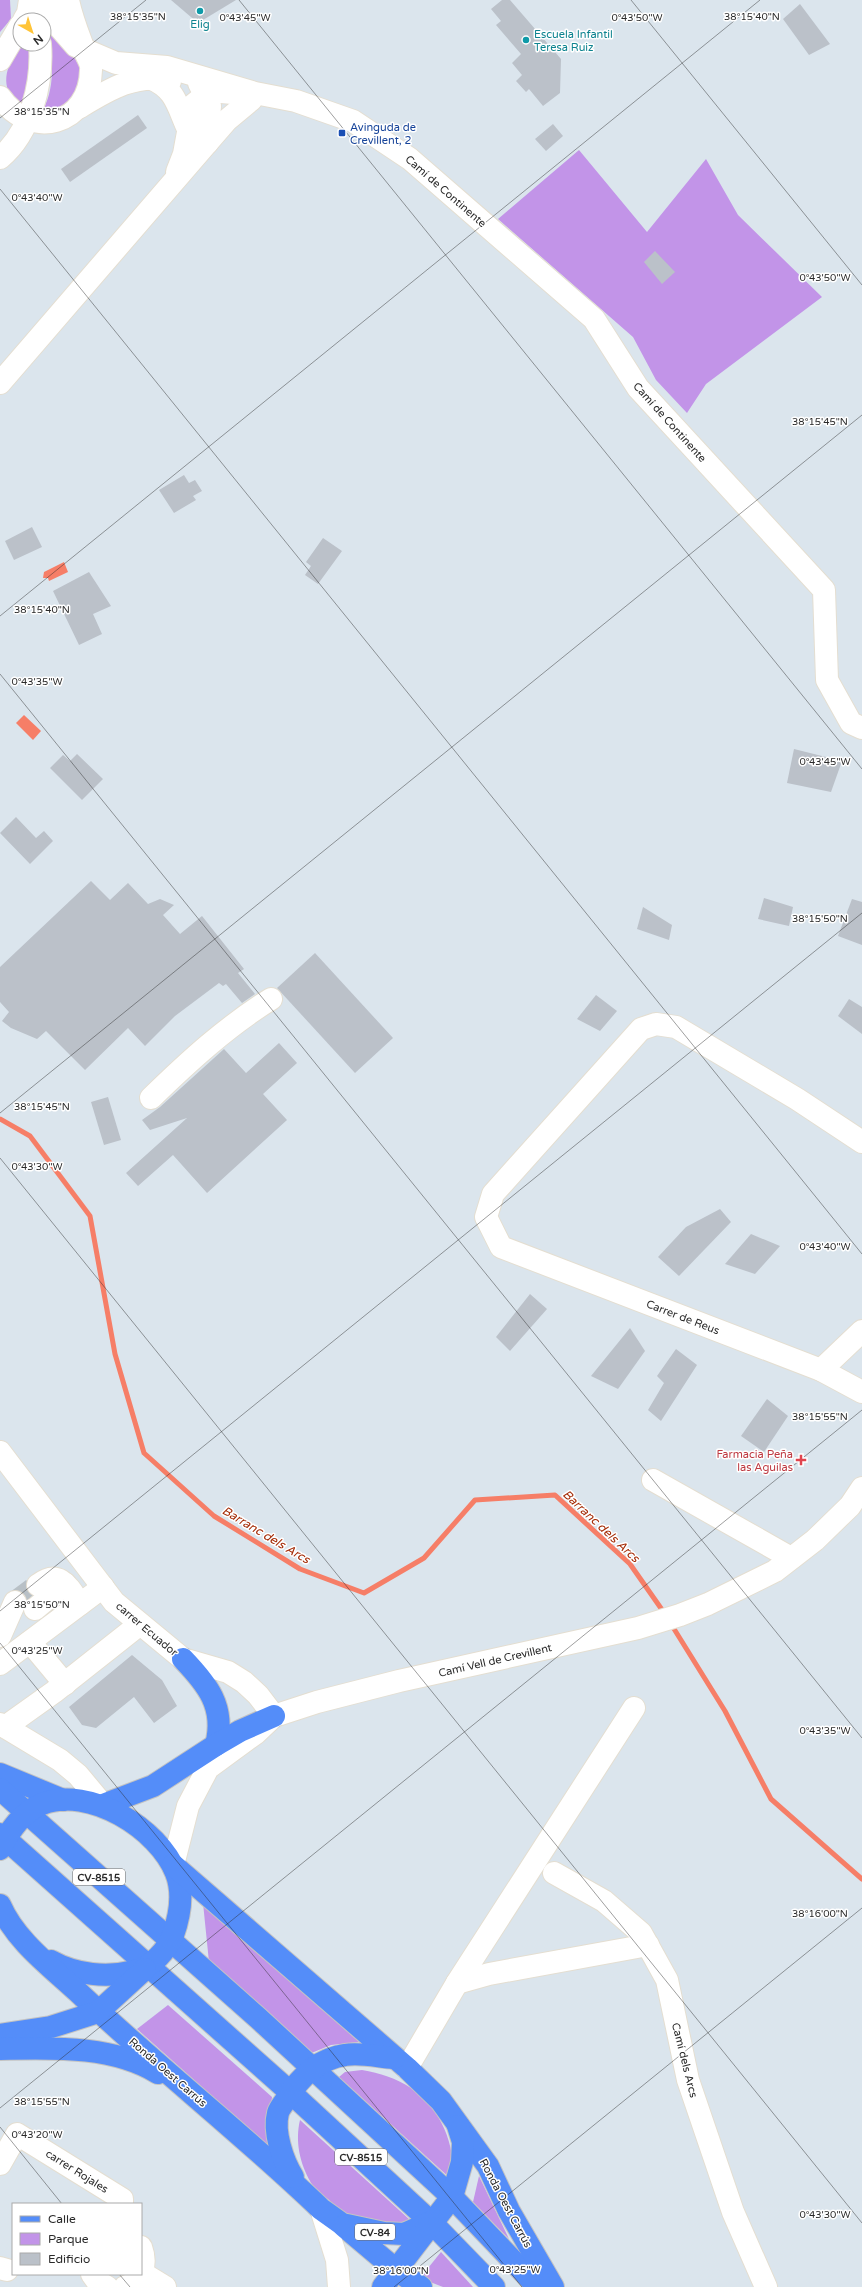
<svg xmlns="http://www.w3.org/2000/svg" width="862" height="2287" font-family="'Varela Round',sans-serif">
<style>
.green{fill:#c294e8}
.water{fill:#f67e67}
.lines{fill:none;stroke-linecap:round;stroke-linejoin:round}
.stream{stroke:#f67e67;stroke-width:5}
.building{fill:#bbc1c9}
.minor-tunnel{stroke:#b8c0c6;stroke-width:22;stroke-dasharray:22 11;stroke-linecap:butt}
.minor-casing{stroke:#e4ded1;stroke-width:24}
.major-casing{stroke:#c3c3c3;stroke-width:24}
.minor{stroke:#fff;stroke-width:22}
.major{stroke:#548df9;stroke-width:22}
.ticks{fill:none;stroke:#2a2a2a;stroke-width:1;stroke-opacity:0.45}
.culture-dot{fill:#0f9aa8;stroke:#fff;stroke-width:1.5}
.transit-dot{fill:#1a4fb4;stroke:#fff;stroke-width:1.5}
.health-dot{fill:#e0444e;stroke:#fff;stroke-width:1.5}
.labels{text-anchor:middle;stroke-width:3;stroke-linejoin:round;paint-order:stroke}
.shield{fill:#fff;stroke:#6a6a6a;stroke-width:1}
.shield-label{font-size:10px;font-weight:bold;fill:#2a2a2a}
.culture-label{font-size:11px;fill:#0d838f;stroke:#fff}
.transit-label{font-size:11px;fill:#164399;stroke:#fff;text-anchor:start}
.street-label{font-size:11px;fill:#2a2a2a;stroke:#fff}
.health-label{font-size:11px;fill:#be3a42;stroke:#fff;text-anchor:end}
.water-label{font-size:12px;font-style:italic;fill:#a42a05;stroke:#fff}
.ticks-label{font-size:10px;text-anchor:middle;fill:#2a2a2a;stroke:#fff;stroke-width:3;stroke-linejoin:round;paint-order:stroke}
</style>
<rect width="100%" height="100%" fill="#dbe5ed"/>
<g class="green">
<path d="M0 0H10L11 19 0 32Z"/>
<path d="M49 28 71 53 81 68 78 91 64 108 40 115C57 89 52 58 49 28Z"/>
<path d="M23 44H34L25 106C20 103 13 99 10 94 0 77 12 56 23 44Z"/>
<path d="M579 150 647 232 706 159 738 215 822 297 706 384 687 413 656 380 633 337 498 219Z"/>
<path d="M203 1903 359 2042 331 2045 309 2054 209 1962Z"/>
<path d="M168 2005 272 2097 267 2145 137 2029Z"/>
<path d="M362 2070C380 2073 396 2078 411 2088 439 2106 458 2147 451 2179L339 2077 345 2072Z"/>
<path d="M300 2120 410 2220 404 2224C390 2223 375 2223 361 2220 318 2211 290 2161 300 2120Z"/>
<path d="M479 2176 509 2239 473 2202Z"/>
<path d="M441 2252 473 2287H443L420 2278Z"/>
</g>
<g class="water">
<path d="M64 562 68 572 49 581 48 578H43L44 572Z"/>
<path d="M24 715 41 731 33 740 16 723Z"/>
</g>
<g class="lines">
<g class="stream">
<path d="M0 1119 30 1136 90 1216 115 1354 144 1453 214 1516 300 1569 364 1593 424 1558 475 1500 555 1495 630 1564 665 1614"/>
<path d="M671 1624 725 1711 771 1799 862 1879"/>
</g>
</g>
<g class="building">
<path d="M171 0H236L198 23Z"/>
<path d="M502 0H510L561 59 560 93 543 106 529 89 526 92 516 81 522 75 512 63 521 54 496 25 501 21 491 9Z"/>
<path d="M800 4 830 44 809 55 783 19Z"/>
<path d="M138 115 147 128 70 182 61 169Z"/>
<path d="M553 124 563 136 546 151 535 139Z"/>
<path d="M655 251 675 272 662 284 644 262Z"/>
<path d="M184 475 189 483 195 480 202 491 193 496 196 500 174 513 159 490Z"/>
<path d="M32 527 42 547 14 560 5 541Z"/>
<path d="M323 538 342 551 318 584 305 575 311 566 306 562Z"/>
<path d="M89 572 111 606 93 614 102 634 79 645 53 591Z"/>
<path d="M794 749 842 761 831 792 787 783Z"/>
<path d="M77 754 103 779 82 800 50 768 63 755 70 761Z"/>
<path d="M16 817 36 838 44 831 53 841 30 864 0 833Z"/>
<path d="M91 881 110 900 128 883 148 904 160 899 174 905 163 915 180 934 202 916 244 969 238 973 255 994 242 1003 226 984 223 986 219 983 175 1016 145 1046 128 1028 85 1070 46 1031 37 1039 11 1028 2 1021 9 1012 0 1002V967Z"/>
<path d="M764 898 793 907 789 926 758 919Z"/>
<path d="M852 899 862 902V945L838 936Z"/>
<path d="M643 907 672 925 669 940 637 929Z"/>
<path d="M315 953 393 1038 355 1073 277 988Z"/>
<path d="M596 995 617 1011 600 1031 577 1019Z"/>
<path d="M849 999 862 1007V1034L838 1016Z"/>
<path d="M279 1043 297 1063 263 1094 287 1120 207 1193 173 1155 138 1186 126 1173 187 1118 150 1130 142 1120 160 1107 224 1049 246 1073Z"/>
<path d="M108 1097 121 1140 104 1145 91 1102Z"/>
<path d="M720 1209 731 1222 679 1276 658 1257 686 1227Z"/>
<path d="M751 1234 780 1246 755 1274 725 1264Z"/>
<path d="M530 1294 547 1309 510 1351 496 1337Z"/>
<path d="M630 1328 645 1351 618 1389 591 1376Z"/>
<path d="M676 1349 697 1365 661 1421 648 1410 664 1383 657 1376Z"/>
<path d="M767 1399 788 1416 764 1452 741 1436Z"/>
<path d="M132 1655 162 1680 177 1706 154 1723 134 1697 96 1728 82 1725 69 1707Z"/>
</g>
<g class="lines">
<path class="minor-tunnel" d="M15 1602 38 1585"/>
<defs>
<g id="minor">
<path d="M45 0 55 22 76 46 116 63 167 67 255 93 296 101 353 121 410 159 594 319 638 388 824 590 827 680 851 723 862 728"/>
<path d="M24 20 28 13 30 0"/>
<path d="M0 60 20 26"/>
<path d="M152 79C176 89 178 108 188 129"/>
<path d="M199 83 210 106 207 143"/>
<path d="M0 97C31 141 90 125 91 70 92 63 85 54 83 47 77 31 71 16 68 0"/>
<path d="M80 107C108 90 137 72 170 81"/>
<path d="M0 158C31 132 43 83 40 44"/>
<path d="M177 172 184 154 193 105 210 91 233 93"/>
<path d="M0 383 207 143 227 120 251 100"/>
<path d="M151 1098C188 1062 226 1027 271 999"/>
<path d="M862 1142 797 1099 676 1027 656 1024 641 1029 493 1194 486 1217 501 1247 821 1370 862 1392"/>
<path d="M821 1370 862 1331"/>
<path d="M0 1452 114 1602 183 1659 228 1672 244 1682 258 1695 274 1716"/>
<path d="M653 1480 791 1558"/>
<path d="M38 1585C60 1568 69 1588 80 1604"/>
<path d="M35 1609 65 1584"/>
<path d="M0 1636 15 1602"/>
<path d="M30 1642 65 1684"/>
<path d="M0 1664 103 1587"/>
<path d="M0 1724 60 1760 78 1775 103 1805"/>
<path d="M5 1727 54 1692 140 1624"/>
<path d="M173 1865 188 1806 208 1768 256 1733 274 1716 317 1702 399 1681 638 1628 680 1615 708 1604 775 1571 815 1540 850 1506 862 1488"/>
<path d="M554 1873 604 1901 641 1933 667 1980 688 2080 733 2212 766 2287"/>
<path d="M457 1983 489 1974 648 1945"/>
<path d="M407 2068 457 1983 634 1708"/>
<path d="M0 2164 17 2134 122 2199V2204"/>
<path d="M321 2209 337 2260 339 2287"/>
<path d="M0 2268 7 2270"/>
<path d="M142 2273 165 2287"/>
<path d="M92 2274 97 2281 107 2287"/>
<path d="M125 2287C143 2281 147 2263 141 2247"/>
</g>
<g id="major">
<path d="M183 1659C207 1684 226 1707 216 1745"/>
<path d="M0 1774 63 1800"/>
<path d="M0 1789 258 2018 452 2197 538 2287"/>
<path d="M103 1805 153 1786 216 1745 240 1731 274 1716"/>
<path d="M0 1834 290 2092 431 2222 494 2287"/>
<path d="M0 1849C10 1830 22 1812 42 1804 89 1785 159 1829 176 1873 184 1893 180 1915 173 1935 167 1950 152 1967 135 1971 107 1978 76 1975 51 1961"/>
<path d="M173 1865 407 2068 441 2101 488 2166 509 2211 553 2287"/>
<path d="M0 1905C15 1940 50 1966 78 1992 157 2067 243 2134 321 2209L342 2224 384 2233 404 2234 431 2222"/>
<path d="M0 2035 51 2027 98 2012 145 1969"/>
<path d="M0 2049C53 2048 112 2045 158 2073"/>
<path d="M293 2177C283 2161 273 2132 278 2113 279 2109 283 2104 286 2100 299 2078 318 2059 345 2055 360 2052 379 2057 394 2058"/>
<path d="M344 2226 395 2269 421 2287"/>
<path d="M383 2287 452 2197 462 2162 463 2142 458 2126"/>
</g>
</defs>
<use href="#minor" class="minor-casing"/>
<use href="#major" class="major-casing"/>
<use href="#minor" class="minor"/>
<use href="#major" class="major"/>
</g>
<path class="ticks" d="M239 0 862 769M631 0 862 285M0 118 146 0M0 189 862 1254M0 616 760 0M0 674 862 1738M0 1113 862 415M0 1158 862 2223M0 1611 862 913M0 1643 522 2287M0 2108 862 1410M0 2127 62 2204M119 2274 130 2287M394 2287 862 1908"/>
<g class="culture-dot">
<circle cx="200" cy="11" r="4"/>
<circle cx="526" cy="40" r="4"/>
</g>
<rect class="transit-dot" x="338" y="129" width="8" height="8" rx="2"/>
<path class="health-dot" d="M799 1454h4v4h4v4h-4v4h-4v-4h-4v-4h4z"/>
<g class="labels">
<g class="shield">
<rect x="73" y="1869" width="52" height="16" rx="3"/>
<rect x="335" y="2149" width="52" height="16" rx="3"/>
<rect x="355" y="2224" width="40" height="16" rx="3"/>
</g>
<g class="shield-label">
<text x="99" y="1881">CV-8515</text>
<text x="361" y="2161">CV-8515</text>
<text x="375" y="2236">CV-84</text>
</g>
<g class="culture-label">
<text x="200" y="28">Elig</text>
<text x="534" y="38" text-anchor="start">Escuela Infantil<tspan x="534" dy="13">Teresa Ruiz</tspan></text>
</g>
<g class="transit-label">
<text x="350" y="131">Avinguda de<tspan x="350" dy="13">Crevillent, 2</tspan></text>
</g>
<g class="street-label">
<text transform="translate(446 191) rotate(41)" y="4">Camí de Continente</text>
<text transform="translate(670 422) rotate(48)" y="4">Camí de Continente</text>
<text transform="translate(683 1317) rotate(21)" y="4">Carrer de Reus</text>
<text transform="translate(147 1629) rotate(40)" y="4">carrer Ecuador</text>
<text transform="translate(495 1660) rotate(-13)" y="4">Camí Vell de Crevillent</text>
<text transform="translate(685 2060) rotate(76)" y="4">Camí dels Arcs</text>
<text transform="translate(168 2072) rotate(41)" y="4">Ronda Oest Carrús</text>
<text transform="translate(77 2171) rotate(32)" y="4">carrer Rojales</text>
<text transform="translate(506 2203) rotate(62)" y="4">Ronda Oest Carrús</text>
</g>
<g class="health-label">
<text x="793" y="1458">Farmacia Peña<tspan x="793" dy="13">las Aguilas</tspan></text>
</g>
<g class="water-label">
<text transform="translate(601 1526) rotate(43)" y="4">Barranc dels Arcs</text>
<text transform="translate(266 1535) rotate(31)" y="4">Barranc dels Arcs</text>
</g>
</g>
<g class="ticks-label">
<text x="138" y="20">38°15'35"N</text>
<text x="752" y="20">38°15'40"N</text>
<text x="245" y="21">0°43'45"W</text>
<text x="637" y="21">0°43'50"W</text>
<text x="42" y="115">38°15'35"N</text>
<text x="37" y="201">0°43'40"W</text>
<text x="825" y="281">0°43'50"W</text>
<text x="820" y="425">38°15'45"N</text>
<text x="42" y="613">38°15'40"N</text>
<text x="37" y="685">0°43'35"W</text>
<text x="825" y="765">0°43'45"W</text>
<text x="820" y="922">38°15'50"N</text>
<text x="42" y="1110">38°15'45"N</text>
<text x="37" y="1170">0°43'30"W</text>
<text x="825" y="1250">0°43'40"W</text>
<text x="820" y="1420">38°15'55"N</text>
<text x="42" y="1608">38°15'50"N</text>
<text x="37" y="1654">0°43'25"W</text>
<text x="825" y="1734">0°43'35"W</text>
<text x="820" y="1917">38°16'00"N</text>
<text x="42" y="2105">38°15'55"N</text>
<text x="37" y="2138">0°43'20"W</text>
<text x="825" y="2218">0°43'30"W</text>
<text x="515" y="2273">0°43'25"W</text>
<text x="401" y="2274">38°16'00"N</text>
</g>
<rect x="12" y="2203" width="130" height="72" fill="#ffffff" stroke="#aaaaaa"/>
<rect x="20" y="2216" width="20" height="6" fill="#548df9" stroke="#aaaaaa"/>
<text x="48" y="2223" font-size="12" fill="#2a2a2a">Calle</text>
<rect x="20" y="2233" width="20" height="12" fill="#c294e8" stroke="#aaaaaa"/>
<text x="48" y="2243" font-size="12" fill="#2a2a2a">Parque</text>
<rect x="20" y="2253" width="20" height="12" fill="#bbc1c9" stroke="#aaaaaa"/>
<text x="48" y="2263" font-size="12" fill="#2a2a2a">Edificio</text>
<g transform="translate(32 32) rotate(141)"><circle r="19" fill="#ffffff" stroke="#aaaaaa"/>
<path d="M0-3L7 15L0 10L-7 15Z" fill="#ffc437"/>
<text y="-6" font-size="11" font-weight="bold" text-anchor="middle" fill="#2a2a2a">N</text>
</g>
</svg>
